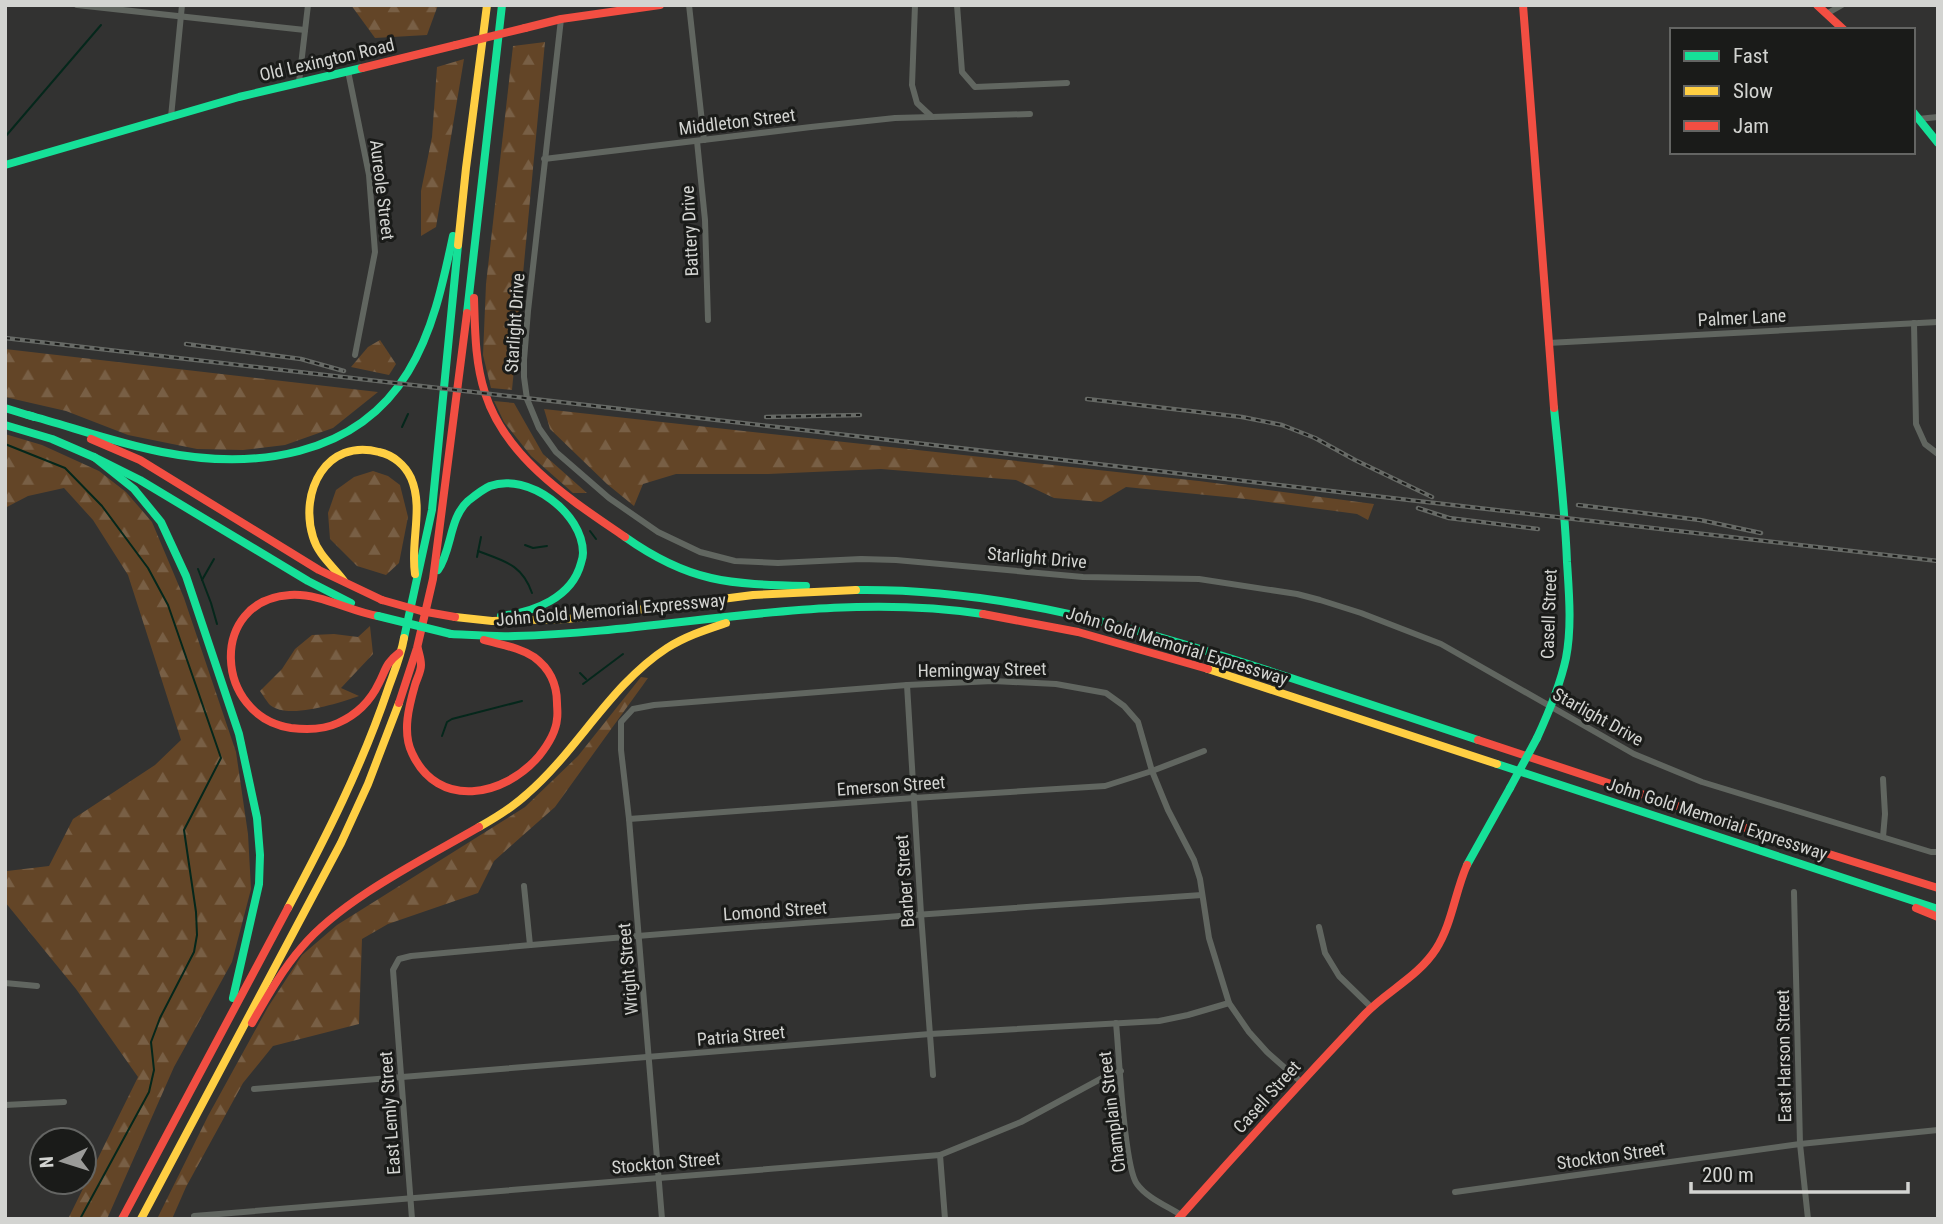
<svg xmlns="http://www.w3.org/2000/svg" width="1943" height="1224" font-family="'Roboto Condensed',sans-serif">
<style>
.forest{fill:url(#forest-firs)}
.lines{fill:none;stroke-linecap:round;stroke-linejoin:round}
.stream{stroke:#05271b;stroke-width:2}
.street{stroke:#616660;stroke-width:6}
.fast{stroke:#16e098;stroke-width:8}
.slow{stroke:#ffcf43;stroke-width:8}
.jam{stroke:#f24e42;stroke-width:8}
.rail-casing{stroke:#676a66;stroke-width:4.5}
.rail{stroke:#1a1b19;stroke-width:2;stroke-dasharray:5;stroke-linecap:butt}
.fast-bridge{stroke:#16e098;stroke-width:8}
.jam-bridge{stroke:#f24e42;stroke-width:8}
.labels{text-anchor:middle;stroke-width:6;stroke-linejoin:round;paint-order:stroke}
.street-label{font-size:18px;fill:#d3d4d1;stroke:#1a1b19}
</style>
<defs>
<pattern id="forest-firs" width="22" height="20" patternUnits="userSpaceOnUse" patternTransform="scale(1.75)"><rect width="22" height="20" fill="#634527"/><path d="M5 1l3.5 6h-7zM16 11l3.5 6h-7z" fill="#785f45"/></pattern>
</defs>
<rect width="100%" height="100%" fill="#323231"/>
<g class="forest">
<path d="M351 5H438L427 35 375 38Z"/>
<path d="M545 42 512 390 491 388 483 355 486 284 513 46Z"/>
<path d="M464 59 436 227 421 236V191L432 137 437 67Z"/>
<path d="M380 340 396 364 389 375 351 367 368 347Z"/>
<path d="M5 349 378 392 333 428 285 445 243 450 197 449 128 435 66 411 5 397Z"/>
<path d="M494 401 514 403 543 454 587 493H573L531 456 504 422Z"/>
<path d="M544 409 1199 481 1374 504 1368 520 1357 514 1246 499 1126 487 1101 502 1054 498 1016 480 881 469 768 474H676L643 484 634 506 607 484 550 429Z"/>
<path d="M5 434 42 445 99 471 126 492 152 522 184 598 236 752 248 834 251 889 232 962 174 1067 107 1219H68L138 1077 76 989 5 902V874L7 871 49 866 73 819 155 765 181 740 128 575 93 520 64 488 28 496 5 508Z"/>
<path d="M373 471 388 476 400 485 408 517 399 563 386 575 357 566 330 539 328 513 336 490 354 477Z"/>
<path d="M370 626 373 654 341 688 359 696C339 703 288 720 270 705 267 702 263 695 260 691L282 669 295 649 312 635 334 634 358 637Z"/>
<path d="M641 677 648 678 555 807 494 861 478 893 388 924 362 939 359 1024 273 1046 243 1083 186 1187 172 1219H157L208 1116 268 1007 302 955 337 925 525 807 578 756Z"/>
</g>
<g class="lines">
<g class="stream">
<path d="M5 137 101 25"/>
<path d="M402 427 408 414"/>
<path d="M5 444 65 468 102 506 148 568 168 605 221 758 184 830 196 912 197 935 194 952 160 1018 151 1042 154 1070 149 1092 80 1219"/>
<path d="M590 531 596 539"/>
<path d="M525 545 533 548 547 546"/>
<path d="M478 551C504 561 522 564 532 593"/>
<path d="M477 557 481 537"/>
<path d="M198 569 211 603 217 624"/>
<path d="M202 580 214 559"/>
<path d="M580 673 586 679"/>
<path d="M583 684 623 654"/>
<path d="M442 736 447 722 452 719 522 701"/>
</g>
<g class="street">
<path d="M77 5 305 30"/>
<path d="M689 5 704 140"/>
<path d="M915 5 912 85 917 103 932 117 1030 114"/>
<path d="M957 5 962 72 975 87 1067 83"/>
<path d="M1828 13 1842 5"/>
<path d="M561 19 528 311 524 360V377L527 399 539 428 556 452 609 498 658 532 700 552 735 561 778 563 861 559 896 560 1083 577 1199 579 1297 594 1320 600 1361 613 1441 644 1634 754 1702 782 1931 852H1938"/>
<path d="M348 71 369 175 375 252 355 355"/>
<path d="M299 82 308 5"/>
<path d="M171 117 182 5"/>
<path d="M1918 119 1938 117"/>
<path d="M697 141 705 220 708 320"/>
<path d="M544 159 811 127 895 118 932 117"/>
<path d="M1914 323 1916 424 1925 444 1938 454"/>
<path d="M1548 343 1938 322"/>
<path d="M907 685 921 914 933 1075"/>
<path d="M629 819 914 798 1105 786 1152 771 1204 751"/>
<path d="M1883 837 1885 814 1883 779"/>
<path d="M524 886 530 945"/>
<path d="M1794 892 1800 1144 1808 1219"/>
<path d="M1319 927 1325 953 1339 976 1372 1008"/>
<path d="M5 983 37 986"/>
<path d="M1116 1023C1119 1052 1124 1167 1137 1184 1147 1198 1167 1206 1181 1215"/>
<path d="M254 1089 930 1034 1159 1021 1188 1015 1229 1003"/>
<path d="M5 1105 64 1102"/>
<path d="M940 1155 945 1219"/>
<path d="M1455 1192 1800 1144 1938 1130"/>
<path d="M195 1219 194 1216 940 1155 1021 1122 1106 1076 1121 1071"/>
<path d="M412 1219 393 970 399 959 411 956C674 931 938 913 1202 895"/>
<path d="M662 1219 629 819 621 750V722L633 709 654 705 907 685 993 681 1056 684 1106 693 1124 706 1138 722 1152 771 1168 810 1194 860 1200 879 1209 938 1229 1003 1249 1032 1267 1052 1301 1082"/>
</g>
<g class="fast">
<path d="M1913 112 1938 143"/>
<path d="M5 165 239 97 362 68"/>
<path d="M467 313 502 5"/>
<path d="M5 408 34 417"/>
<path d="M28 415C72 427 116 443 162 452 252 470 356 458 408 372 433 331 443 283 453 236"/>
<path d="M5 425 52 439 96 458 140 480 308 581 351 603"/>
<path d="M94 457 134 489 161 522 186 576 239 734 257 818 260 855 259 884 233 998"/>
<path d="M625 537C690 583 729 584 806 586"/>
<path d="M438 570C452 550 449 518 468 501 473 497 483 489 490 486 528 472 583 513 583 553 583 556 582 560 581 563 572 598 534 612 501 616"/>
<path d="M856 590C1007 588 1149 631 1291 678 1353 699 1416 719 1478 740"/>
<path d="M451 634C472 635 494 637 515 636 671 632 826 590 983 614"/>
<path d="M404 638 432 510 458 245"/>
<path d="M1537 738C1549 712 1560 686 1566 658 1572 627 1569 593 1567 562 1565 510 1559 459 1554 408"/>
<path d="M1497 764 1938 909"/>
<path d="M1467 865 1510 788"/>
</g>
<g class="slow">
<path d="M458 245 466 168 487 5"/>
<path d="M344 581C334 567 318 555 313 537 299 492 326 438 379 452 393 455 405 465 411 478 424 508 410 542 415 574"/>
<path d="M455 617 492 621 567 619 753 595 856 590"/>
<path d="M1208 669 1497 764"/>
<path d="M479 827C495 818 513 807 527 794 578 750 610 685 667 648 686 636 705 630 726 623"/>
<path d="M288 908C326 837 362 766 388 689 394 672 401 656 404 638"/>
<path d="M141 1219 341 843 368 784 399 703"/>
</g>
<g class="jam">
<path d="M1523 5 1554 408"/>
<path d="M1817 5 1844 30"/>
<path d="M525 28 561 19 660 5"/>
<path d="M362 68 456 45"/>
<path d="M474 298C475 330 475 363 485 393 506 459 571 500 625 537"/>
<path d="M91 439 140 460 319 570 382 600"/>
<path d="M983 614 1078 632 1208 669"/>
<path d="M378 616C349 611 320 593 290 595 208 600 214 716 291 728 307 730 323 730 338 723 356 715 370 702 379 683 386 669 386 663 399 653"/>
<path d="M418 649C419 654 421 659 421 665 421 672 417 678 415 685 409 706 402 732 412 753 438 810 504 797 539 756 547 746 556 732 557 719 558 713 557 708 557 703 557 684 549 668 534 657 519 647 501 645 484 640"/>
<path d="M399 703 417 648 433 579 467 313"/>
<path d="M1478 740 1720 820 1938 888"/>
<path d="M1916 908 1938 917"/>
<path d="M252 1023C267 997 282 970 302 947 342 899 424 859 479 827"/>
<path d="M122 1219 288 908"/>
<path d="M1178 1219C1239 1150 1302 1081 1365 1014 1387 991 1418 977 1436 949 1452 924 1455 892 1467 865"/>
</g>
<defs>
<g id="rail">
<path d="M5 338 1938 561"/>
<path d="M186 344 301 359 344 371"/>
<path d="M1087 399 1242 417 1282 425 1315 438 1355 460 1432 497"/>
<path d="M766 417 860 415"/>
<path d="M1578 505 1700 520 1761 533"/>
<path d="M1418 508 1449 518 1538 529"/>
</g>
</defs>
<use href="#rail" class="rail-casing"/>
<use href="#rail" class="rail"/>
<g class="fast-bridge">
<path d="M378 616 451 634"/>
<path d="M1510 788 1537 738"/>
</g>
<g class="jam-bridge">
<path d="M456 45 525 28"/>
<path d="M382 600 421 611 455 617"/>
</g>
</g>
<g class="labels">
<g class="street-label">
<text transform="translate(327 60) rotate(-13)" y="6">Old Lexington Road</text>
<text transform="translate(737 122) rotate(-7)" y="6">Middleton Street</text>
<text transform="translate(382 190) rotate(83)" y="6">Aureole Street</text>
<text transform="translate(690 231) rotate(-93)" y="6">Battery Drive</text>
<text transform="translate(1742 318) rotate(-3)" y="6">Palmer Lane</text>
<text transform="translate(515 323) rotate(-86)" y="6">Starlight Drive</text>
<text transform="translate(1037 558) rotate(5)" y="6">Starlight Drive</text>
<text transform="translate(611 610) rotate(-5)" y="6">John Gold Memorial Expressway</text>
<text transform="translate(1549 614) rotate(-88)" y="6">Casell Street</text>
<text transform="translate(1177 646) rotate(17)" y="6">John Gold Memorial Expressway</text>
<text transform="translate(982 670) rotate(-1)" y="6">Hemingway Street</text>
<text transform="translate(1598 717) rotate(29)" y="6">Starlight Drive</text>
<text transform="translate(891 786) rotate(-4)" y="6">Emerson Street</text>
<text transform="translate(1717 819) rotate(18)" y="6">John Gold Memorial Expressway</text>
<text transform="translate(905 881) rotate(-94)" y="6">Barber Street</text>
<text transform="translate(775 911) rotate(-4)" y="6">Lomond Street</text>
<text transform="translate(628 969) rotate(-95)" y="6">Wright Street</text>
<text transform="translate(741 1036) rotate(-5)" y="6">Patria Street</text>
<text transform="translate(1784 1056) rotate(-91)" y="6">East Harson Street</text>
<text transform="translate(1267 1097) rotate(-48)" y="6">Casell Street</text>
<text transform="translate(1112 1112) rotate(-97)" y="6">Champlain Street</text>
<text transform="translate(390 1113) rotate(-94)" y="6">East Lemly Street</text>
<text transform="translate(1611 1156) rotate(-8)" y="6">Stockton Street</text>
<text transform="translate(666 1163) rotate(-5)" y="6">Stockton Street</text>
</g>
</g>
<rect width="1943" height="1224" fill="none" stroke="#d3d4d1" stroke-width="14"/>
<rect x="1670" y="28" width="245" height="126" fill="#1a1b19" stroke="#646563" stroke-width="2"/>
<rect x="1684" y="51" width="35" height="10" fill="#16e098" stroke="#646563" stroke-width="2"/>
<text x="1733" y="63" font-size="21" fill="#d3d4d1">Fast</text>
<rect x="1684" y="86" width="35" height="10" fill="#ffcf43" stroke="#646563" stroke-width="2"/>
<text x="1733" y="98" font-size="21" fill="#d3d4d1">Slow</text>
<rect x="1684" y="121" width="35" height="10" fill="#f24e42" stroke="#646563" stroke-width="2"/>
<text x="1733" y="133" font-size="21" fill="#d3d4d1">Jam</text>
<g transform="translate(63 1161) rotate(266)"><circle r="33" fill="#1a1b19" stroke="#646563" stroke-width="2"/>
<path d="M0-5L12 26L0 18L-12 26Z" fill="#9b9b99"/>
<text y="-10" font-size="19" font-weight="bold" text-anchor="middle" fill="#d3d4d1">N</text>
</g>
<path d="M1691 1182v10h217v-10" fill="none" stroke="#d3d4d1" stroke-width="3.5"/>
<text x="1702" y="1182" font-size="21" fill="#d3d4d1" stroke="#1a1b19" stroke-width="5" paint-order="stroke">200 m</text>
</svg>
